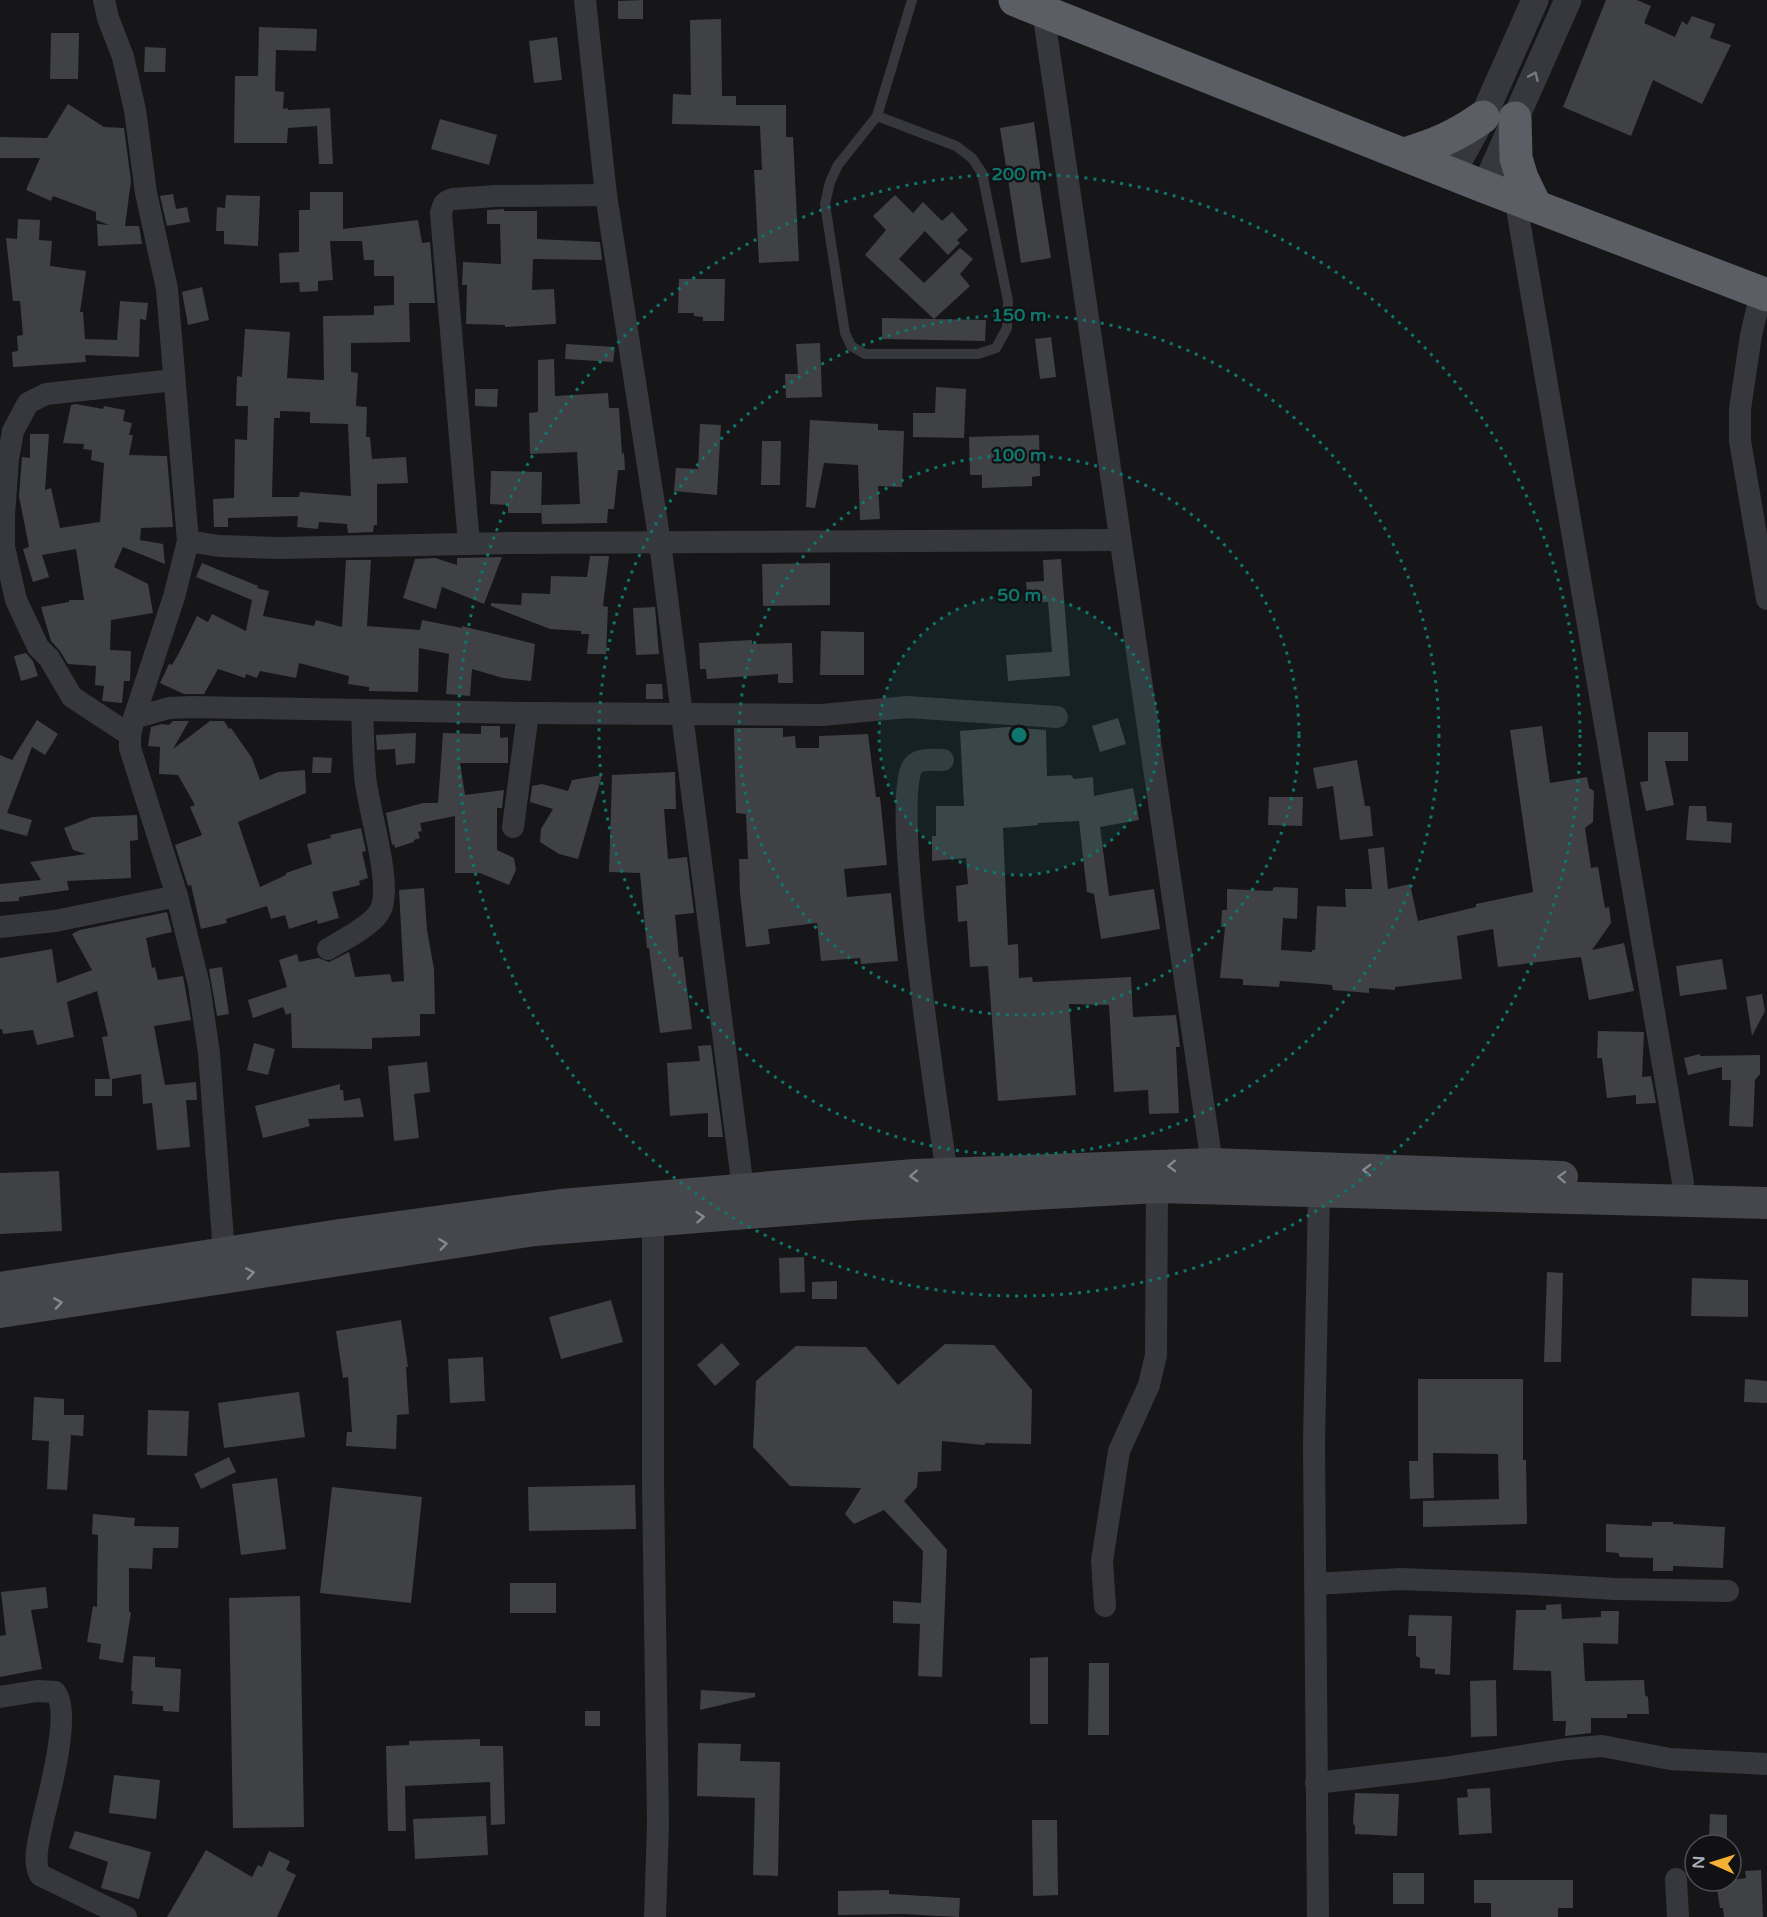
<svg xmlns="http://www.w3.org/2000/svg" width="1767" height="1917" font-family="'Varela Round',sans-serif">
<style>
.building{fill:#404145;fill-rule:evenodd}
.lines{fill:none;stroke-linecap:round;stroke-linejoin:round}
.service{stroke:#37383d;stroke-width:10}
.minor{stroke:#37383d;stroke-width:22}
.tertiary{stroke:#37383d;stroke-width:27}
.secondary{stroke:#45474d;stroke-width:32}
.trunk{stroke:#5b5e65;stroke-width:33}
.oneway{stroke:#757881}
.oneway2{stroke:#858993}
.ring{fill:none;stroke:#0f766e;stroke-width:3;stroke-dasharray:3 6}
.centre{fill:#0f766e;stroke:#111113;stroke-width:3}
.ring-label{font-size:18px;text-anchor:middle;font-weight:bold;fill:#0f766e;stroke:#111113;stroke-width:4.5;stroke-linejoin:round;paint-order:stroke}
</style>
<rect width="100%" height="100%" fill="#161618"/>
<g class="building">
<path d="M643 0V19H618V1Z"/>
<path d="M1606 0H1637L1651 6 1644 23 1675 37 1682 21 1687 25 1692 16 1715 24 1710 38 1731 45 1702 104 1653 80 1631 136 1563 107Z"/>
<path d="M721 19 722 96H736V105H786V137H793L799 261 759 263 754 170H762L760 126 672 124 673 94 691 95 690 20Z"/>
<path d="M259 27 317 29 316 51 276 50 275 91 284 92 283 109 288 108V110L330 108 333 164H319L317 126 288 128 287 143H234L235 76H258Z"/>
<path d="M51 33H79L78 79H50Z"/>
<path d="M557 37 562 80 534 83 529 41Z"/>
<path d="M145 47 166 48 165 72H144Z"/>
<path d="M68 104 104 127 124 128 131 181 125 226H139L142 244 98 246 97 224 109 225 96 220V212L53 196 51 201 26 190 40 158H0V137L47 138Z"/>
<path d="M440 119 497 135 489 165 431 149Z"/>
<path d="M1034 122 1042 181 1039 182 1051 258 1021 263 1000 128Z"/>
<path d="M310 192H343V229L418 220 422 243 430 242 435 303H409L410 342 351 343V372L358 373 356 406 367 407 366 437H370L372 459 406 457 408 483 377 484V525H374L373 532 348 533 347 524 319 522 318 529 297 527 298 516 228 518V527H214L213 499 234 498 235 439 247 440 248 406H236L237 376 242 377 245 329 290 332 287 378 324 380 323 316 374 315V306L394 305V276H374V260H364L362 241H330L333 280 318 281V291L300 292 299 282 280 283 279 253 299 252V210H310ZM280 411 310 412V423L348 424 351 496 300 492 299 497H272L274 418H280Z"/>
<path d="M173 194 176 209 187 207 190 222 167 226 160 196Z"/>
<path d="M226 195 260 196 258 246 224 244V231H216L217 207 225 208Z"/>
<path d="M895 195 913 213 923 202 942 221 952 212 968 230 957 240 960 243 948 255 925 231 899 259 924 283 960 248 973 259 960 274 970 286 934 319 865 255 886 230 873 216Z"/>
<path d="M504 209V211H537V239L600 242 602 260 533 259 532 290 554 289 556 324 505 327V325L466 324 467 285H462L463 262 501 264 500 224H487V210Z"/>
<path d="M18 219 40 220 39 240 52 241 50 266 86 271 80 312H83L85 339 117 340 120 301 148 303 146 320 140 319 139 357 85 355 86 362 13 367 12 352 18 351 17 336 23 335 20 301H13L6 238 17 239Z"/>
<path d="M679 279H725L724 321H703V317L694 316V313H678Z"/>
<path d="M202 287 209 320 188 325 182 292Z"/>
<path d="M882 318 986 320 985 341 882 339Z"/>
<path d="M1051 337 1056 377 1040 379 1035 339Z"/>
<path d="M820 343 822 397 786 398 785 374H798L796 344Z"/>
<path d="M566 344 615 347 613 362 565 359Z"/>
<path d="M554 359 555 396 608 393 609 408H619L622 454 624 453 625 470H618L614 509H608L607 523 542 524 541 505 580 504 577 452 530 454 529 413 538 412V360Z"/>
<path d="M936 387 966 389 964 438 913 437V413H935Z"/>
<path d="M475 389H498L497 407 475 406Z"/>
<path d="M76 404 103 409 104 406 125 410 123 421 132 423 129 435H133L129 455 167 456 173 527 141 528 140 540 163 544 165 564 123 547 114 567 148 584 153 613 111 620 110 650 131 651 130 681H124L122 703 102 701 104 686 95 685 96 666 68 664 60 651 51 641 41 607 69 602V600H84L76 549 42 555 49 577 33 582 23 549 29 547 19 496 22 457 30 458V434H49L45 490 51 488 60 528 100 522 104 463 91 460 92 450 83 449 84 444 63 443 71 405Z"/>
<path d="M810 420 878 424V430L904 431 902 487 878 486 880 519 860 520 858 465 824 463 815 508 806 507Z"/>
<path d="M700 424 721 425 717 495 674 491 676 468 698 469Z"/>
<path d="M1039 435 1040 476 1032 477V486L982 488V475H970L969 437Z"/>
<path d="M762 441H781L780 485H761Z"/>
<path d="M491 471 542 472 541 513H508V505L490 504Z"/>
<path d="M590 556H609L603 606 608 607 606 654H587L589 634H581V631L550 629 491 606V603L521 605 522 593 550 594 551 576 587 577Z"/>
<path d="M502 557 484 604 442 587 436 609 403 598 415 559 435 558 457 565V558Z"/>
<path d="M1061 559 1070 676 1008 681 1006 655 1052 652 1048 602 1028 603 1026 582 1044 581 1043 560Z"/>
<path d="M346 560H371L367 626 420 630 422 620 462 628V626L535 644 531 681 503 678 472 669 470 696 446 694 449 654 419 648 418 692 369 691V687L348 684 349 676 299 663 296 678 260 671 257 678 246 674 245 678 218 669 204 694H184L160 683 169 664 172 665 179 653 197 616 208 622 212 614 246 631 252 600 196 577 202 563 258 586 257 588 269 591 263 616 314 626 316 620 342 627Z"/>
<path d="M830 563V605L763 606 762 564Z"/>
<path d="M655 607 659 654 636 655 633 608Z"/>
<path d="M821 631 864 632V675H820Z"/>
<path d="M752 640V644L792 643 793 683H778V674L707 679 706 669H700L699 643Z"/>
<path d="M26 653 33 661 38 676 21 681 14 656Z"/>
<path d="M646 684H662L663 699H646Z"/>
<path d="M1118 718 1126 744 1100 752 1092 726Z"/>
<path d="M37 720 58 734 45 755 32 747 7 813 32 820 27 836 0 829V755L12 760Z"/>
<path d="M173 721H189L173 749 210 721H224L229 729 231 728 252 758 260 780 278 772 305 770 306 793 238 822 260 887 286 875V873L312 864 307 844 331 838 330 835 361 828 366 851 362 852 368 878 359 881 360 885 332 892 339 918 318 924 317 920 289 929 285 915 271 919 267 906 226 919 227 923 201 929 191 885 188 886 175 845 202 835 190 807 195 805 178 775 159 774 160 747 148 746 151 727 162 724 169 725Z"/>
<path d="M481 726H500V738L508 737V763H460L465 795 504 790 502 808H497V850L514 858 516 870 509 885 480 873H455V816L420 823 422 831 418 832 420 838 414 840V842L395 848 394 844 392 845 386 813 423 803H438L443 733 481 734Z"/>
<path d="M1542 726 1550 783 1587 777 1589 788 1594 791 1593 822 1585 828 1591 868 1598 867 1605 908 1609 907 1611 923 1592 950 1624 943 1634 991 1589 1000 1581 957 1498 967 1493 929 1457 936 1462 979 1395 987V990L1369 988V993L1333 990 1332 985 1309 983 1280 981 1279 987 1243 985V979L1220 978 1225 927H1221L1222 910H1227V889L1272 891 1274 887 1298 888 1297 919 1283 918 1281 950 1312 952V950H1315L1317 906 1346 907 1345 889H1372L1368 849 1384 847 1388 889 1410 884 1418 921 1476 907V904L1533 892 1510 730Z"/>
<path d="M1008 727 1046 730 1047 776 1071 775 1074 779 1093 777 1094 796 1133 788 1139 820 1100 827 1109 896 1154 889 1160 929 1101 939 1094 894 1087 892 1079 821 1038 823V825L1003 828 1008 945 1018 944 1019 978 1032 977 1033 982 1131 977 1133 1017 1176 1015 1180 1047H1176L1179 1113 1149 1114 1148 1090 1114 1092 1109 1005 1069 1004 1076 1095 998 1101 988 966 970 967 967 921 958 922 956 886 968 884 966 858 932 861V836H936V806H964L960 731Z"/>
<path d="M734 728H783V737L795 736 796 748H819V736L868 734 876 797H880L887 865 844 869 847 897 891 893 898 961 861 964 860 958 821 961 817 923 768 929 770 944 746 947 740 893 739 859H748L746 814 736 813Z"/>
<path d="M1648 732H1688V761H1665L1674 805 1646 811 1640 782 1648 781Z"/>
<path d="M416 733 415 763 396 765 395 749 377 750 376 735Z"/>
<path d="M313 757 332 758 331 773H312Z"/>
<path d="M1357 760 1365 806H1370L1373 836 1340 840 1333 786 1317 789 1313 768Z"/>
<path d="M675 772 676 809H664L668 859 687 857 694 913 675 915 679 957H683L692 1029 660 1033 649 948H647L640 873 609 872 612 775Z"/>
<path d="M602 775 578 859 559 854 540 842 541 829 553 809 530 802 532 786 542 784 568 791 572 780Z"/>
<path d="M1269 797H1303L1302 826 1268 825Z"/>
<path d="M1689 806H1706L1707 821 1732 823 1731 843 1686 840Z"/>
<path d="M137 815 138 840 130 841 131 878 67 881 69 890 19 897V901L0 902V884L41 880 30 862 86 854 73 850 64 828 92 817Z"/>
<path d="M424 888 427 930 434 969 435 1014H420V1036L372 1038V1049L292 1048 291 1013 286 1015 283 1007 253 1018 248 1000 287 987 279 960 297 954 299 962 318 958 329 962 349 952 355 977 390 974 392 982 404 981 399 890Z"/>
<path d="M167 912 172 932 146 938 152 968 155 967 158 980 183 976 191 1020 154 1026 165 1085 196 1082 197 1100H186L190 1147 157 1150 152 1103 143 1104 141 1074 112 1079V1096H95V1079H110L102 1037 108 1036 97 991 67 1002 74 1037 37 1045 33 1030 3 1034 2 1029H0V958L52 949 57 983 92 970 72 934 80 930Z"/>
<path d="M1722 959 1727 989 1680 996 1676 966Z"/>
<path d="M222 967 229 1014 217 1016 209 969Z"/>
<path d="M1762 994 1765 1011 1752 1036 1746 997Z"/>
<path d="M1598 1031 1644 1032 1642 1077 1651 1076 1656 1103 1636 1104V1095L1607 1098 1602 1058H1597Z"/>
<path d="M254 1043 275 1049 268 1075 247 1070Z"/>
<path d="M711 1045 723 1137H708V1113L670 1116 667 1063 700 1061 698 1046Z"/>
<path d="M1700 1054V1056L1760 1055V1074L1755 1080 1753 1127 1729 1126 1731 1080H1722V1067L1688 1075 1684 1058Z"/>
<path d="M427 1062 430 1092 414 1094 419 1138 394 1141 388 1066Z"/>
<path d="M340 1084V1090H343L344 1101 360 1098 364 1117 308 1119 310 1126 263 1138 255 1106Z"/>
<path d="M59 1171 62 1231 0 1234V1173Z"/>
<path d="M804 1257 805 1292 780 1293 779 1258Z"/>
<path d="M1547 1272 1563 1273 1561 1362H1544Z"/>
<path d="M1692 1278 1748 1280V1317L1691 1316Z"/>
<path d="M837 1281V1299H812V1282Z"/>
<path d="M611 1300 623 1342 561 1359 549 1317Z"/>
<path d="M401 1320 408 1367H406L409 1414 397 1415 396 1449 346 1446 347 1432H352L348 1377 343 1378 336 1331Z"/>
<path d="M722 1343 740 1364 715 1386 697 1365Z"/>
<path d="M945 1344 994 1345 1032 1390 1031 1444 986 1443 984 1445 942 1441 941 1471 918 1472 917 1487 904 1501 947 1550 942 1677 918 1676 920 1624 893 1623V1601L921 1603 923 1551 884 1510 854 1524 845 1514 861 1488 790 1486 753 1447 756 1381 796 1346 866 1347 898 1385Z"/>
<path d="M483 1357 485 1401 450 1403 448 1359Z"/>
<path d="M1418 1379H1523V1460H1526L1527 1524 1423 1527V1501L1499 1499 1498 1454 1433 1453 1434 1498 1410 1499 1409 1461H1418Z"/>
<path d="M1745 1379 1767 1381V1403L1744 1402Z"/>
<path d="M299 1392 305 1437 224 1448 218 1403Z"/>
<path d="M34 1397 64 1399V1415H84L83 1436 71 1435 67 1490 47 1489 49 1441 32 1440Z"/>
<path d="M148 1410 189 1411 187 1456 147 1455Z"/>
<path d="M229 1457 236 1472 201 1489 194 1474Z"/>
<path d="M277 1478 286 1549 241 1555 232 1484Z"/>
<path d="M635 1485 636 1529 529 1531 528 1487Z"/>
<path d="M332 1487 422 1497 411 1603 320 1593Z"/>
<path d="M93 1514 135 1518 134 1526 179 1527 178 1548H153L152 1569 129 1568V1612H131L123 1663 99 1659 101 1644 87 1642 93 1606 97 1607 98 1535 92 1534Z"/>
<path d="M1652 1522H1673V1524L1725 1527 1723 1568 1673 1566V1571H1653V1558L1620 1557 1618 1553 1606 1552V1524L1652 1526Z"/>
<rect x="510" y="1583" width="46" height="30"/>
<path d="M46 1587 48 1608 31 1610 42 1669 0 1677V1636L6 1635 1 1592Z"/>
<path d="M300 1596 304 1827 233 1828 229 1598Z"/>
<path d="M1561 1604 1562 1619 1601 1617V1611H1619L1618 1644 1583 1643 1585 1681 1644 1680 1645 1695 1648 1697 1649 1714H1627V1718H1591V1733L1565 1736 1566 1721H1553L1551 1671 1513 1670 1516 1610H1546V1605Z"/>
<path d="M1409 1615 1452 1616 1450 1675 1435 1674V1669L1420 1668V1658L1416 1656V1636H1408Z"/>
<path d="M133 1656 155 1657V1667L181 1669 179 1712 163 1711V1706L132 1704 133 1691H131Z"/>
<path d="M1048 1657V1724H1030V1658Z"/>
<path d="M1089 1663H1109V1735H1088Z"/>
<path d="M1496 1680 1497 1736 1471 1737 1470 1681Z"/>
<path d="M701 1690 755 1693V1697L700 1710Z"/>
<rect x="585" y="1711" width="15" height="15"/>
<path d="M480 1739V1746H503L505 1824 491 1825 490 1782 405 1786 406 1831H388L386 1746 409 1745V1741Z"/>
<path d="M698 1743 741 1744 740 1761 780 1762 778 1876 753 1875 755 1798 697 1796Z"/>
<path d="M114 1775 160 1780 156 1819 109 1813Z"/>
<path d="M1490 1788 1492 1833 1459 1835 1457 1798 1468 1797 1467 1789Z"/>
<path d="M1355 1793 1399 1794 1397 1836 1355 1834V1826L1353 1823Z"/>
<path d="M1710 1814 1727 1815V1839L1709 1838Z"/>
<path d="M486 1816 488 1855 415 1859 413 1819Z"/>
<path d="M1032 1820H1057L1058 1895 1033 1896Z"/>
<path d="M75 1831 151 1852 139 1899 101 1888 108 1862 69 1848Z"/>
<path d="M206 1850 252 1877 258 1865 262 1867 269 1851 290 1861 286 1870 296 1875 277 1917H167Z"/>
<path d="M1761 1870 1763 1917H1724L1723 1908H1720L1716 1882 1746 1878 1745 1871Z"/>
<rect x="1393" y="1873" width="31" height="31"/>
<path d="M1474 1880H1573V1908H1558V1917H1491V1903H1474Z"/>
<path d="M889 1890V1894L960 1898 959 1917 903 1914 838 1915V1891Z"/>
</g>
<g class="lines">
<path class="service" d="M877 116 956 146 972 158 982 173 1008 301 1007 328 996 348 978 354H865L851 346 845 333 825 204 830 182 838 165 877 116 912 0"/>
<g class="minor">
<path d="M104 0 108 18 123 57 135 110 146 193 167 289 188 541"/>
<path d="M585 0 606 195 660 543 743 1189"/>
<path d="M1043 11 1212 1164V1179"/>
<path d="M1515 197 1683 1182"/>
<path d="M1761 293 1751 335 1740 409V441L1767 599"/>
<path d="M469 544 441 213C443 205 444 201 453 199L496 196 606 195"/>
<path d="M134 718 169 708 192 707 528 713 822 715 907 707 1057 717"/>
<path d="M130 735 72 697 49 658 38 647 16 600 4 547V515L8 459 13 431 28 403 46 394 174 380"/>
<path d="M943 760C933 760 919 758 913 766 889 797 939 1118 947 1174"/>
<path d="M513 827 528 713"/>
<path d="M0 927 55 921 177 896"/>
<path d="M328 949C343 940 373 925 380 911 394 885 367 807 365 775 363 753 363 731 362 710"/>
<path d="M653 1208V1483L658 1824 655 1917"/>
<path d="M224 1253 209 1053 199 985 177 896 130 748V735L134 718 174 597 188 541 219 546 280 548 511 543 1120 540"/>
<path d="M1315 1584 1400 1579 1530 1584 1615 1589 1728 1591"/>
<path d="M1105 1606 1102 1561 1119 1451 1149 1385 1156 1355 1157 1187"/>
<path d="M0 1697 37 1691 55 1692C72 1711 49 1795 43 1820 40 1836 32 1860 40 1875L126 1917"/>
<path d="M1316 1783 1443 1768 1567 1749 1602 1746 1670 1759 1767 1764"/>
<path d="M1676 1879 1678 1917"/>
<path d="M1318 1917 1314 1444 1319 1193"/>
</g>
<g class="tertiary">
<path d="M1452 173 1483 117 1535 0"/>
<path d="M1485 187 1568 0"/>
</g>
<g class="secondary">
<path d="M0 1288 340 1235 561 1205 914 1175 1212 1164 1562 1177"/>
<path d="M0 1312 535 1230 861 1204 1157 1187 1767 1203"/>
</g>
<g class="trunk">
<path d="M1015 0 1485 187 1767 295"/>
<path d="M1515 118 1516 158 1522 178 1535 205"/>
<path d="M1404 154C1435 145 1456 136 1483 117"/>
</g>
</g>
<defs><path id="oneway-chevron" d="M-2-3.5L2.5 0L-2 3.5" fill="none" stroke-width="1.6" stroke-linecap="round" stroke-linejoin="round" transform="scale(1.5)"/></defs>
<use class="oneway" href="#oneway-chevron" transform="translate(1534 76) rotate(-66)"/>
<g class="oneway2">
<use href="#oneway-chevron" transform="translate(1172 1166) rotate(178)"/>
<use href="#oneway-chevron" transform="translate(1367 1170) rotate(-178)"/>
<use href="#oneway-chevron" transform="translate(914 1176) rotate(177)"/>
<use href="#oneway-chevron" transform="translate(1562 1177) rotate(-178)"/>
<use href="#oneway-chevron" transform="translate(700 1217) rotate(-5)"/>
<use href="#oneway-chevron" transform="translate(443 1244) rotate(-8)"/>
<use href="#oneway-chevron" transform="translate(250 1273) rotate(-9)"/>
<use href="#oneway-chevron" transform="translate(58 1303) rotate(-9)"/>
</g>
<circle cx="1019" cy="735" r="140" fill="#0f766e" fill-opacity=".12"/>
<g class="ring">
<circle cx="1019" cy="735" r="140"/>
<circle cx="1019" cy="735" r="280"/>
<circle cx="1019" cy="735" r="420"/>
<circle cx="1019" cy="735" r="561"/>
</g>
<circle cx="1019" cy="735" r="9" class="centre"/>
<g class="ring-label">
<text x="1019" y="180">200 m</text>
<text x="1019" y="321">150 m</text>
<text x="1019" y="461">100 m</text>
<text x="1019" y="601">50 m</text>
</g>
<g transform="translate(1713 1863) rotate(273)"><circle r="28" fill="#111113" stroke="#4d4f55" stroke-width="1.5"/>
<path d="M0-4.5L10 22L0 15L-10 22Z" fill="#f2b134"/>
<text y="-9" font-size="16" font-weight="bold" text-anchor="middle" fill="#a8adb8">N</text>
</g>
</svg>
